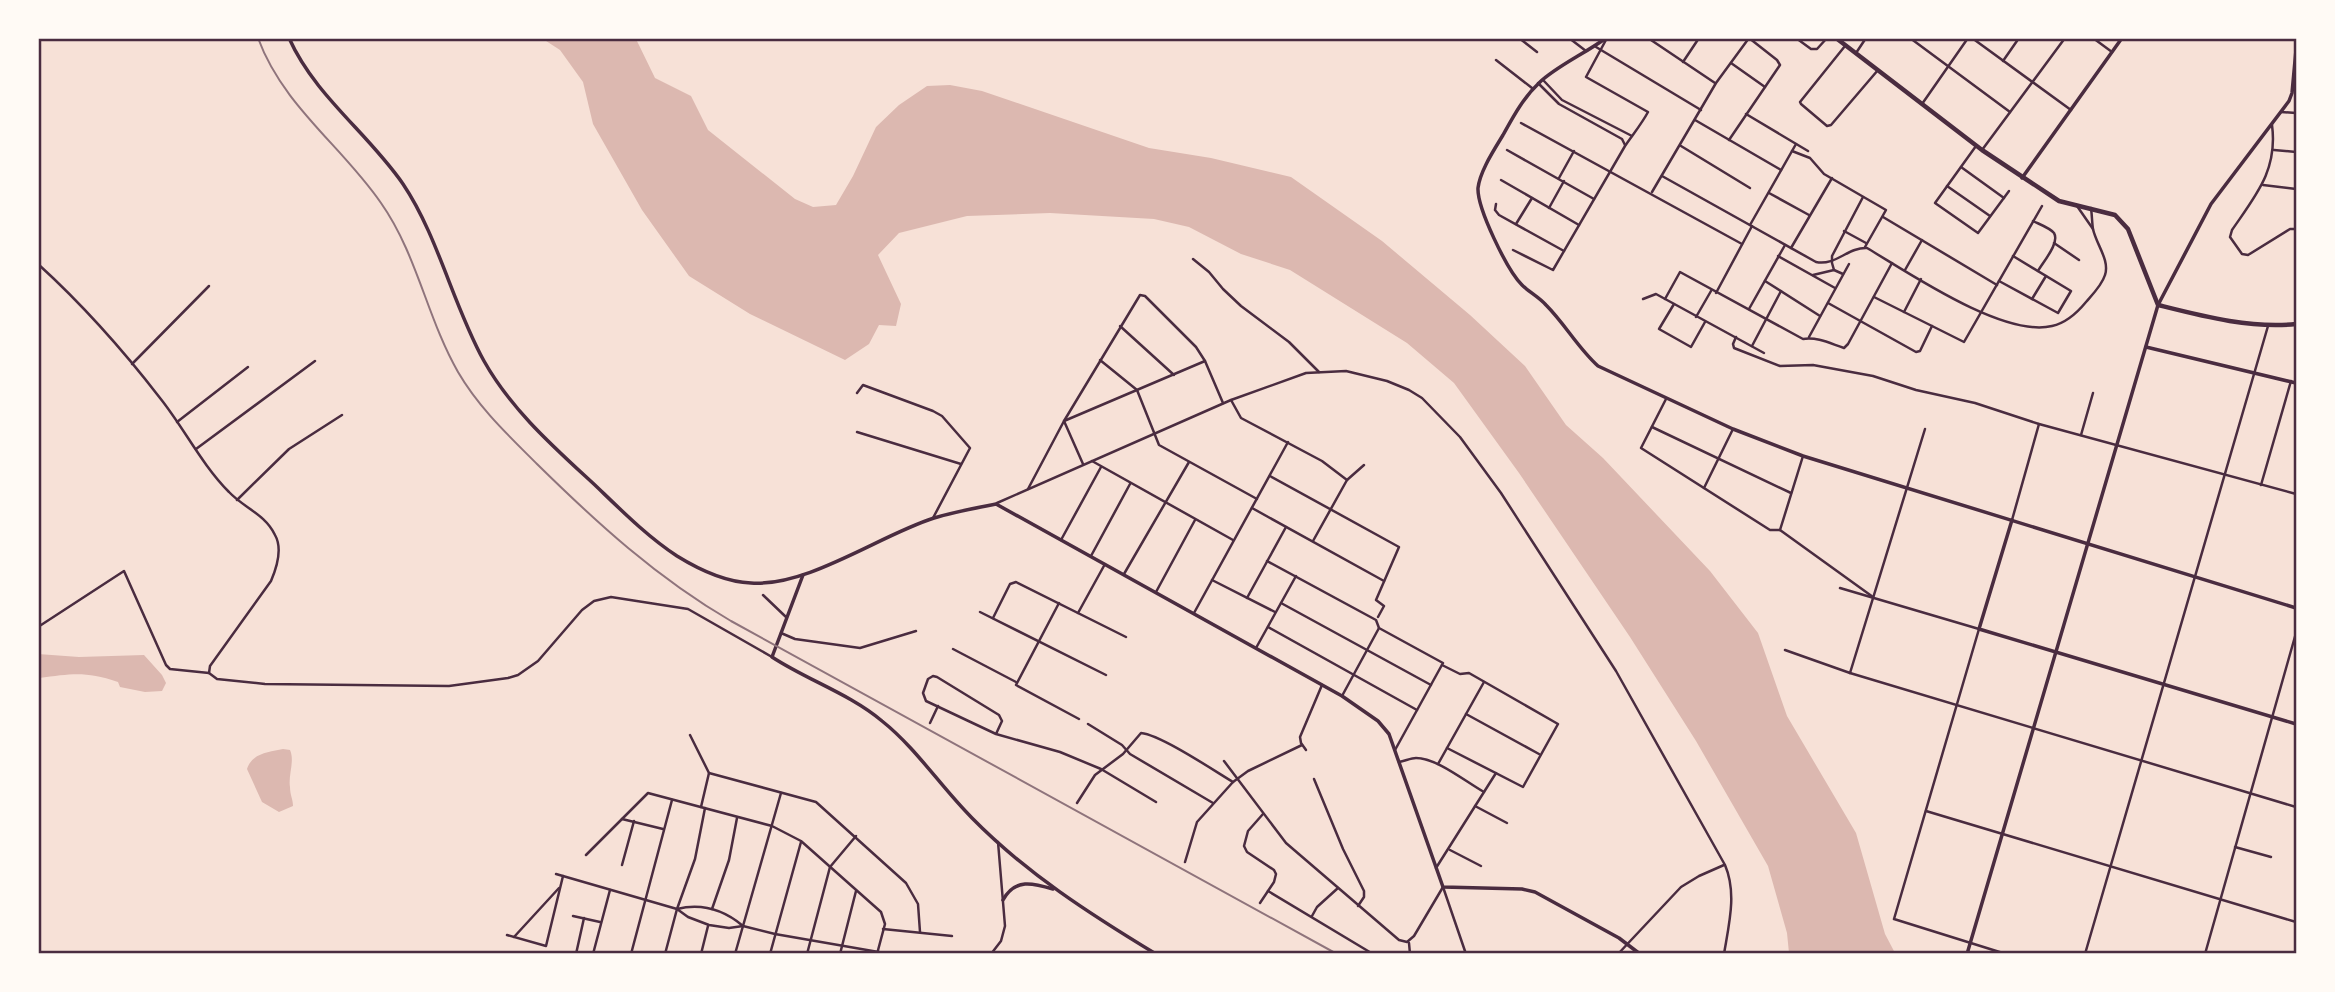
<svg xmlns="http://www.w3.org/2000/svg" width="2335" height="992" font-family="'Open Sans',sans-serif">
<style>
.water{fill:#dcb8b0}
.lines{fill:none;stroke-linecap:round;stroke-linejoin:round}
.minor{stroke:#4a2c40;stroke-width:2.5}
.tertiary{stroke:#4a2c40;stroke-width:3.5}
.secondary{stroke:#4a2c40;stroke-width:3.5}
.primary{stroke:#4a2c40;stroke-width:4.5}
.rail{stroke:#8f747c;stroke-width:2}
.neatline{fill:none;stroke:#4a2c40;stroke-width:2.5}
</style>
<rect width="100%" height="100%" fill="#f7e1d7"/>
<g class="water">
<path d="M543 39H636L655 78 691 96 708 130 795 199 813 207 836 205 853 176 876 127 899 105 927 86 950 85 982 91 1149 148 1211 158 1291 177 1382 241 1470 315 1525 366 1566 425 1603 458 1710 571 1758 633 1787 716 1856 833 1885 934 1895 953H1789L1787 933 1768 866 1696 741 1630 637 1519 473 1454 383 1407 343 1290 270 1241 254 1189 227 1154 219 1050 213 967 216 899 233 878 255 901 304 896 326 879 325 869 344 845 360 750 314 689 276 642 210 593 124 583 82 560 50Z"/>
<path d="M38 654 79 657 144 655 162 675 166 683 162 691 145 692 120 687 118 682C85 671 72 674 39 678Z"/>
<path d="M283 749 290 750C295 761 288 775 290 787 290 795 293 799 293 806L279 812 262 802 247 769C252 753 269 752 283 749Z"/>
</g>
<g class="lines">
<g class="minor">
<path d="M1519 38 1537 52"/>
<path d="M1569 38 1586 51"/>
<path d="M1648 38 1715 83"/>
<path d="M1796 38 1811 49H1817L1827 38"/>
<path d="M1910 38 2010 112"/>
<path d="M1972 38 2071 110"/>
<path d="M2093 38 2112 52"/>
<path d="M1845 46 1800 102 1801 104 1827 126 1831 125 1878 70"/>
<path d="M1596 47 1701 110"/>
<path d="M1856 53 1866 38"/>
<path d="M1496 60 1532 88"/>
<path d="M2003 61 2019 38"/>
<path d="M1683 62 1699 38"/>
<path d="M1731 63 1765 87"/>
<path d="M1544 81 1562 100 1632 136"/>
<path d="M1538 83 1559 104 1622 139 1625 145"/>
<path d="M1922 104 1968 38"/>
<path d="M2281 112 2296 113"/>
<path d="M1746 114 1808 151"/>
<path d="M1695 120 1781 170"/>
<path d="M1521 123 1742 244"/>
<path d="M2272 125C2278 170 2256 195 2232 230L2230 237 2242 254 2248 255 2290 229H2296"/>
<path d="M1729 140 1780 65 1777 60 1749 38"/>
<path d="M1681 146 1750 188"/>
<path d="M1976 146 1935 203 1978 233 2009 191"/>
<path d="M1507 150 1594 199"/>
<path d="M1982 150 2065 38"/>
<path d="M2274 150 2296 152"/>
<path d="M1792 151 1810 158 1824 174 1886 210 1865 247"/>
<path d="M1961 167 2004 198"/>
<path d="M1662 176 1816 262C1836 266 1848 247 1867 248 1909 273 2004 338 2052 326 2066 323 2077 313 2086 302 2093 294 2102 285 2105 275 2110 260 2096 244 2093 229 2092 223 2092 215 2091 208"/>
<path d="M1559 178 1574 151"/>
<path d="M1501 180 1579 225"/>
<path d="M2263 185 2296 189"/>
<path d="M1947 186 1990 216"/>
<path d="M1652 192 1716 83 1749 38"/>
<path d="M1769 193 1809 215"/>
<path d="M1496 204 1495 210 1499 215 1564 251"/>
<path d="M2077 206 2093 229"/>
<path d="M1549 208 1564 181"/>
<path d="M1883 217 1997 285"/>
<path d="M2033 221C2039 224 2050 228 2054 233 2060 243 2043 262 2038 271"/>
<path d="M1516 224 1532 198"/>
<path d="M1750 225 1796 144"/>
<path d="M1844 231 1866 243"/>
<path d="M2054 243 2079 260"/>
<path d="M1791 248 1832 178"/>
<path d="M1513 250 1553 270 1625 146C1633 134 1641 125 1648 112L1586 77 1607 38"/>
<path d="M1778 256 1835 288"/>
<path d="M1193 259 1209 272 1223 289 1241 306 1289 342 1319 372"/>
<path d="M1832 262V256L1863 197"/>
<path d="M1832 263 1834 270 1843 274"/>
<path d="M38 264C83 305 123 350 160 398 184 428 202 465 229 492 244 508 265 514 275 535 283 549 277 567 271 581L210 666 209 673 217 679 265 684 449 686 508 678 518 675 538 661 582 610 594 601 611 597 688 609 772 657"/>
<path d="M1905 270 1922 240"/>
<path d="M1813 275 1834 270"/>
<path d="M1765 281 1820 316"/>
<path d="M1999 281 2058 313 2071 291 2013 256"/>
<path d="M1716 293 1752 226"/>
<path d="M1874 297 1964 342 2042 206"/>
<path d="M1643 299 1656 294 1764 353"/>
<path d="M1665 299 1680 272 1803 339C1818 337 1829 343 1844 348L1848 344 1892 263"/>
<path d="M2032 299 2046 276"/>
<path d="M1828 303 1916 352 1920 351 1932 326"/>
<path d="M1674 304 1659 329 1691 347 1705 322"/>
<path d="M1749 309 1785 245"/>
<path d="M1904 312 1921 279"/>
<path d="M1696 317 1711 291"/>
<path d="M1120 326 1174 375"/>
<path d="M1736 337 1733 344 1734 348 1780 366 1813 365 1873 376 1916 390 1975 403 2039 424 2296 494"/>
<path d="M1809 337 1849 264"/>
<path d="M1752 346 1781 291"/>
<path d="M1100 360 1137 390 1159 445 1257 499"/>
<path d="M132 364 209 286"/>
<path d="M857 393 863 385 933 411 942 416 970 448 933 518"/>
<path d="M1666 399 1641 448 1770 530H1780L1873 597"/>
<path d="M1231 400 1241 418 1322 461 1347 480"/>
<path d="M177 422 248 367"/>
<path d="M1652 427 1791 493"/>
<path d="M857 432 961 464"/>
<path d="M2081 435 2093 393"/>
<path d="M196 449 315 361"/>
<path d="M1092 461 1233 540"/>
<path d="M1083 464 1064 421 1205 361"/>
<path d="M1270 476 1399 547 1376 600 1384 606 1378 617"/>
<path d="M2261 485 2291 381"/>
<path d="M1704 488 1733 429"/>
<path d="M1028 489 1064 421 1140 295 1145 296 1196 347 1205 361 1223 403"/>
<path d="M237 500 289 449 342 415"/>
<path d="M997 503 1231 400 1306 373 1346 371 1387 381 1409 390 1422 398 1460 437 1501 493 1616 671 1725 865C1737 893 1729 924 1724 954"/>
<path d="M1252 508 1384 581"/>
<path d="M2012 520 2039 424"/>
<path d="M1780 530 1803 456"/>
<path d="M1061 540 1101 467"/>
<path d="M1313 541 1347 480 1364 465"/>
<path d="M1091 556 1130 484"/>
<path d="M1267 561 1376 620 1379 628 1443 663 1395 750"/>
<path d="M1124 574 1189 462"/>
<path d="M1212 580 1275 612"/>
<path d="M1840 588 1979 629 1894 919 2006 954"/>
<path d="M1156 592 1195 520"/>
<path d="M763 595 786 617"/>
<path d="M1247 598 1286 527"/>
<path d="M1059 603 1016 685 1079 719"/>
<path d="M1281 603 1431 685"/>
<path d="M980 612 1106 675"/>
<path d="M1078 613 1105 564"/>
<path d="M1194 613 1288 442"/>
<path d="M993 618 1010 584 1016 582 1126 637"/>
<path d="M38 627 124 571 166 665 170 669 209 673"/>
<path d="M1268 627 1417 710"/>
<path d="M781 633 795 639 860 648 916 631"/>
<path d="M1256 648 1296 576"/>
<path d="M953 649 1016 682"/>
<path d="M1785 650 1850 673 2296 807"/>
<path d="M1442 665 1460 674 1469 673 1558 724 1523 787 1447 748"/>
<path d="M1850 673 1925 429"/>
<path d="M1342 696 1379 628"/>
<path d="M1466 714 1539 754"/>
<path d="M930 723 938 706"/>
<path d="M1088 724 1122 745 1130 754 1213 803"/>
<path d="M996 734 1002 721 999 715 937 677 933 676 928 679 923 693 926 701 996 734 1060 752 1101 769 1156 802"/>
<path d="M690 735 709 773 816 802 906 883 918 904 920 932"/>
<path d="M1306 750 1301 743 1300 737 1322 685"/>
<path d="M1224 761 1286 843 1399 940 1407 942 1414 936 1443 887"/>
<path d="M1399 762C1405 761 1411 758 1416 758 1437 758 1466 782 1484 792"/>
<path d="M1438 764 1484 682"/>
<path d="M1314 779 1343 849 1364 891V897L1358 906"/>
<path d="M1077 803 1095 775 1123 754 1141 733C1161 735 1213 770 1233 782"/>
<path d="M1475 806 1507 823"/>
<path d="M701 807 709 773"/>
<path d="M1926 811 2296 922"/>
<path d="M622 819 663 829"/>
<path d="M2235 847 2271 857"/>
<path d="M1450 850 1481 866"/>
<path d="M586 855 648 793 772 826 801 841 881 912 885 924 877 954"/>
<path d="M1185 862 1197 822 1233 782 1248 771 1302 745"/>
<path d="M622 865 634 821"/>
<path d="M1436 868 1496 773"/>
<path d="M556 874 677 909C702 903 724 910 743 926"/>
<path d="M1443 887 1466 954"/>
<path d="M1268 891 1373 954"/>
<path d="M1260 903 1274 882 1276 874 1274 870 1247 852 1244 846 1248 831 1263 814"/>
<path d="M677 909 688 917 709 925 729 928 743 926 775 934 890 954"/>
<path d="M712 909 729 860 737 818"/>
<path d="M573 916 600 922"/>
<path d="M1312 916 1317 907 1338 888"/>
<path d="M883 929 952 936"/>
<path d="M507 935 546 946 563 876"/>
<path d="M514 937 559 888"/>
<path d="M1409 943 1410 954"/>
<path d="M576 954 584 918"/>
<path d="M593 954 610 890"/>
<path d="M631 954 672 800"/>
<path d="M665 954 677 909 695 859 705 808"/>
<path d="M701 954 708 926"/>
<path d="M735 954 781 793"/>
<path d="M770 954 801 842"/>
<path d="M807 954 830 867 856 836"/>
<path d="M840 954 856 891"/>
<path d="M991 954 1001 941 1005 926 998 842"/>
<path d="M1618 954 1681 887 1699 876 1724 865"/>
<path d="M2085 954 2268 326"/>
<path d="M2205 954 2296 633"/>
</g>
<g class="tertiary">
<path d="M289 38C315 96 368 133 403 184 438 236 453 305 484 361 512 411 556 449 597 487 622 511 648 537 677 556 698 569 726 582 751 583 808 587 880 535 934 518 954 512 976 508 996 504L1342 696 1378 721 1389 734 1443 887 1522 889 1535 892 1619 938 1640 954"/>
<path d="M1606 38C1586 53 1555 67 1539 83 1523 98 1513 117 1503 135 1494 150 1480 171 1478 188 1477 208 1507 270 1522 285 1529 292 1539 297 1546 305 1565 324 1578 348 1598 366L1733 429 1803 456 2296 608"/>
<path d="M2022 178 2122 38"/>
<path d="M2158 305 2211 204 2289 101 2292 93 2296 50"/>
<path d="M2012 520 1979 629 2296 724"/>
<path d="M803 575 772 657C807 680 850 694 882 721 916 748 941 787 972 818 1026 873 1090 914 1156 954"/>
<path d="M1003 900C1015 878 1033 883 1053 889"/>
</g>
<g class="secondary">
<path d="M2146 347 2296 383"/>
<path d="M1967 954 2158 305"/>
</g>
<path class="primary" d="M1836 38 1982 150 2059 201 2115 215 2128 229 2158 305C2202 316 2251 329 2296 324"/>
<path class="rail" d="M258 38C283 106 342 146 381 203 417 254 427 318 458 372 479 408 508 435 537 464 597 523 657 578 731 621L1337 954"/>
</g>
<rect width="2335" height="992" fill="none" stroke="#fffaf5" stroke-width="80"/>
<rect x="40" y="40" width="2255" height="912" class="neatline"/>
</svg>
